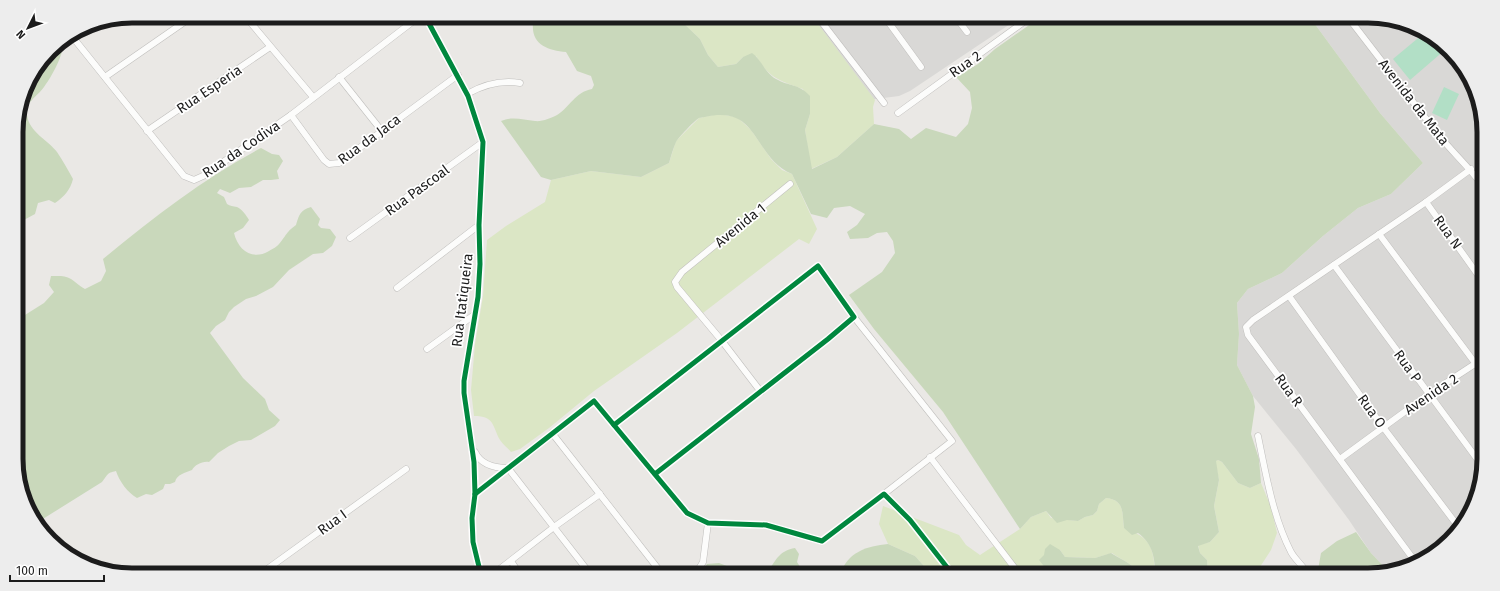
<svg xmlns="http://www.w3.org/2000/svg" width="1500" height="591" font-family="'Fira Sans',sans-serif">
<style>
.residential{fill:#d9d8d6}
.grass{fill:#dbe6c5}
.forest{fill:#c9d8bb}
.pitch{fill:#b2dfc6}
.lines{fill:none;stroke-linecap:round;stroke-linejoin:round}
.minor-casing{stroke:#c0bfbd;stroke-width:7}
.minor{stroke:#fcfcfb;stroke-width:6}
.cycleway-casing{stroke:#fff;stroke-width:8}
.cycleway{stroke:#00873e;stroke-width:5}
.labels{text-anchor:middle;stroke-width:3.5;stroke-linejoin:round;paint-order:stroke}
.street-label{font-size:14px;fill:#1c1c1c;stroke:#fff}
.rim{fill:none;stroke:#1c1c1c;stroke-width:5}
</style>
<rect width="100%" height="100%" fill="#eae8e5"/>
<g class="residential">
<path d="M792 16H1022L910 91 899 96 860 101Z"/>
<path d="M1309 16H1368L1406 22 1455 56 1483 117 1484 459 1478 497 1438 551 1387 570 1371 553 1349 520 1296 449 1253 396 1237 365 1239 334 1237 303 1248 289 1282 273 1323 236 1358 208 1391 194 1423 163 1380 113Z"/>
</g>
<g class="grass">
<path d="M676 16H812L875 100 873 107 874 124 837 157 811 169 805 130 810 114 803 89C779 80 770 79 756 56L743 57 736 64 718 67 708 55 700 39Z"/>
<path d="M718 114 737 117 751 130 771 159 782 170 792 174 817 229 809 244 799 239 677 333 594 391 549 428 520 449 511 452C508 448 503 445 500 440 492 426 495 416 474 416L471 390 475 344 483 296 487 240 506 226 545 202 551 180 591 171 641 177 669 163 676 141 699 118Z"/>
<path d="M1218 460 1222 462 1238 483 1250 488 1261 483 1271 507 1277 533 1271 550 1258 570 1259 575H1208L1207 560 1200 553 1198 545 1210 542 1219 532 1214 506 1219 480 1215 461Z"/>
<path d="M1106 498C1125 500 1122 513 1124 528 1150 537 1154 547 1155 575H1132L1133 567C1129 562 1118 558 1112 553L1095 558 1065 557 1060 550 1052 575H932L915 556 888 544 879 524 883 506 959 535 966 545 980 555 1020 529 1031 517 1046 511 1051 518 1078 521 1085 517 1093 515 1097 511 1099 504Z"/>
</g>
<g class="forest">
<path d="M547 16H676L700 39 708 55 718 67 736 64 743 57 752 53C761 59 765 73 776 79 790 87 798 83 810 96V114L805 130 812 169 837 157 874 124 899 129 911 139 926 128 956 137 968 124 972 108 970 92 956 77 978 64 995 49 1042 16H1309L1380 113 1423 163 1391 194 1358 208 1323 236 1282 273 1248 289 1237 303 1239 334 1237 365 1253 396 1255 407 1251 434 1259 459 1261 483 1250 488 1238 483 1222 462 1218 460 1216 461 1219 480 1214 506 1219 532 1210 542 1198 546 1200 553 1207 560 1208 575H1155C1155 558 1153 544 1138 533L1132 535 1124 528C1122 513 1125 500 1106 498L1099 504 1097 511 1093 515 1085 517 1078 521 1067 520 1057 523 1046 511 1031 517 1020 529 943 412 874 329 849 295 882 272 895 253 893 241 887 232 877 233 868 238 850 239 847 232 857 225 865 214 850 206 834 208 827 218 811 214 792 174C752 157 760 104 705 117 704 117 699 118 699 118 694 121 678 138 676 142 673 149 671 156 669 163L641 177 591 171 551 180 541 177 501 121C513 116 523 120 535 121 541 122 552 118 557 115 570 107 575 92 592 89L594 85 591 76 577 71 566 52C548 50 531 45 533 23 537 19 542 20 547 16Z"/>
<path d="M63 40C66 51 51 78 44 87 37 97 25 102 27 115 29 132 48 140 57 152 63 161 68 170 73 179 70 190 65 196 55 203L49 200 38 203 35 214 22 221 17 225 16 124 28 80 55 45Z"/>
<path d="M261 148 272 154 279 155 283 161 277 171 279 179 271 180H263L251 187 239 188 230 193 220 189 217 193 224 197 227 204C230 206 233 206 237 207 242 209 246 215 249 220L243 228 234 233C238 250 252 261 269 251 272 249 277 247 279 244 287 235 285 233 296 225 299 215 300 210 311 207L320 219 318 225 321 228 330 229 336 237 332 246 323 253 313 254 289 270 273 287 256 296 246 299 234 307 229 312 225 320 216 326 210 333 243 378 265 399 269 410 280 420 275 426 251 440 239 441 229 446 218 453 209 462C202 461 195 465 192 470 185 473 177 474 175 482L170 484H165L163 489 152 495 146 494 137 498C128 493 119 481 116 471 106 473 108 475 102 482L38 522 18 481 17 320 44 303 54 292 49 285 51 276C57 276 65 275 71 279 76 282 79 286 85 289L101 281 106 271 103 259C153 218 204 178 261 148Z"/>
<path d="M1356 532 1371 553 1387 570 1375 575H1315L1318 570 1321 553 1337 541Z"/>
<path d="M888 544 915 556 932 575H840C847 552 867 546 888 544Z"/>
<path d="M1050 544 1060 550 1065 557 1095 558 1111 553C1118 558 1129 562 1133 567L1132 575H1051L1039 560 1044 555 1045 549Z"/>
<path d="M795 548 799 554 797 562 804 573 807 575H770L769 570C777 558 780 551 795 548Z"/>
<path d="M719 563 732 568 729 575H700L707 564Z"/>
</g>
<g class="pitch">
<path d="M1423 34 1446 49 1410 80 1393 59Z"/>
<path d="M1444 87 1459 94 1447 120 1432 113Z"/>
</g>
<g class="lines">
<defs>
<g id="minor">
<path d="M245 16 313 97"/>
<path d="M425 16 468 96 483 142 479 225 480 264 478 297 464 381V393L474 462 475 494 472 518 473 542 481 575"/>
<path d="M817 16 884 103"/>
<path d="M884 16 921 67"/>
<path d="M955 16 967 32"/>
<path d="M1347 16 1437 133C1452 152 1469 167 1483 186"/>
<path d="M428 22 439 16"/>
<path d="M71 35 184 176 194 180 203 176 291 115 420 16"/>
<path d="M105 77 193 16"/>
<path d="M339 77 381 130"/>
<path d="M467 94C483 85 502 80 520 83"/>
<path d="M898 113 1032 16"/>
<path d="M291 115 324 160 329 164 339 163 458 75"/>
<path d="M147 131 270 47"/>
<path d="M1426 202 1483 282"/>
<path d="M1379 234 1484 375"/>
<path d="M350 238 483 142"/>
<path d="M1334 265 1483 467"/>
<path d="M397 288 479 225"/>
<path d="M1289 296 1383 427 1457 525"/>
<path d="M854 317 952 441 884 494"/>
<path d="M427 349 474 315"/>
<path d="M761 392 722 341 677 287 675 282 682 272 790 184"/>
<path d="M614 425 818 266 854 317 828 339 655 474"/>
<path d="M552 433 663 575"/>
<path d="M1258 436C1266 475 1273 517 1291 552 1296 561 1304 566 1308 575"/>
<path d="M475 452C481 465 495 468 508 468L591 575"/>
<path d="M930 457 1020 575"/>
<path d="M1340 459 1429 394 1484 358"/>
<path d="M475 494 594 401 687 513 708 523 766 525 822 541 884 494 910 520 953 575"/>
<path d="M1414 560 1248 335 1246 327 1253 320 1426 202 1471 169"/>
<path d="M511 561 520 575"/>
<path d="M104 567 105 571"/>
<path d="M259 575 406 469"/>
<path d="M492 575 554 527 600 494"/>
<path d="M695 575 703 562 708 523"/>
</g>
</defs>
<use href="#minor" class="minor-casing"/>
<use href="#minor" class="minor"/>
<defs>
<g id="cycleway">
<path d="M425 16 468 96 483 142 479 225 480 264 478 297 464 381V393L474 462 475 494 472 518 473 542 481 575"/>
<path d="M614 425 818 266 854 317 828 339 655 474"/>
<path d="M475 494 594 401 687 513 708 523 766 525 822 541 884 494 910 520 953 575"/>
</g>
</defs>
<use href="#cycleway" class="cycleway-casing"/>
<use href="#cycleway" class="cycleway"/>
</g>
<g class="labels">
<g class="street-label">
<text transform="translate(965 64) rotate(-35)" y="5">Rua 2</text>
<text transform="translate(209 89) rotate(-34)" y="5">Rua Esperia</text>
<text transform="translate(1414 102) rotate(52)" y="5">Avenida da Mata</text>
<text transform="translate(369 139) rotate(-36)" y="5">Rua da Jaca</text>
<text transform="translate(241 149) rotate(-34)" y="5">Rua da Codiva</text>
<text transform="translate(417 190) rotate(-36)" y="5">Rua Pascoal</text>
<text transform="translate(740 225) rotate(-39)" y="5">Avenida 1</text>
<text transform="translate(1448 232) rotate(54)" y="5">Rua N</text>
<text transform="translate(462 300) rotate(-83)" y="5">Rua Itatiqueira</text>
<text transform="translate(1408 366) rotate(54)" y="5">Rua P</text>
<text transform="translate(1289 390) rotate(54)" y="5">Rua R</text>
<text transform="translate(1431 394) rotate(-34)" y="5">Avenida 2</text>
<text transform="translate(1372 411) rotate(54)" y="5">Rua O</text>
<text transform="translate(332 522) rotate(-36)" y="5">Rua I</text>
</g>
</g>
<path d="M0 0H1500V591H0ZM132 23H1368A109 109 0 0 1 1477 132V459A109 109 0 0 1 1368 568H132A109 109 0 0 1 23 459V132A109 109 0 0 1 132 23Z" fill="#ededed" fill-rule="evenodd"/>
<path class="rim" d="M132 23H1368A109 109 0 0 1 1477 132V459A109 109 0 0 1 1368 568H132A109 109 0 0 1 23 459V132A109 109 0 0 1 132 23Z"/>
<g transform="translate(28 28) rotate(228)" stroke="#ffffff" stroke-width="3" paint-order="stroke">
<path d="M0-3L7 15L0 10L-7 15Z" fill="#1c1c1c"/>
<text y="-6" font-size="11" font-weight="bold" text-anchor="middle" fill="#1c1c1c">N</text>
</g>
<path d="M10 575v6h94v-6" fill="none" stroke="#1c1c1c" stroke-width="2"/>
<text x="16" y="575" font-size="12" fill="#1c1c1c" stroke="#ffffff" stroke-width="3" paint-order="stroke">100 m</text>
</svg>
